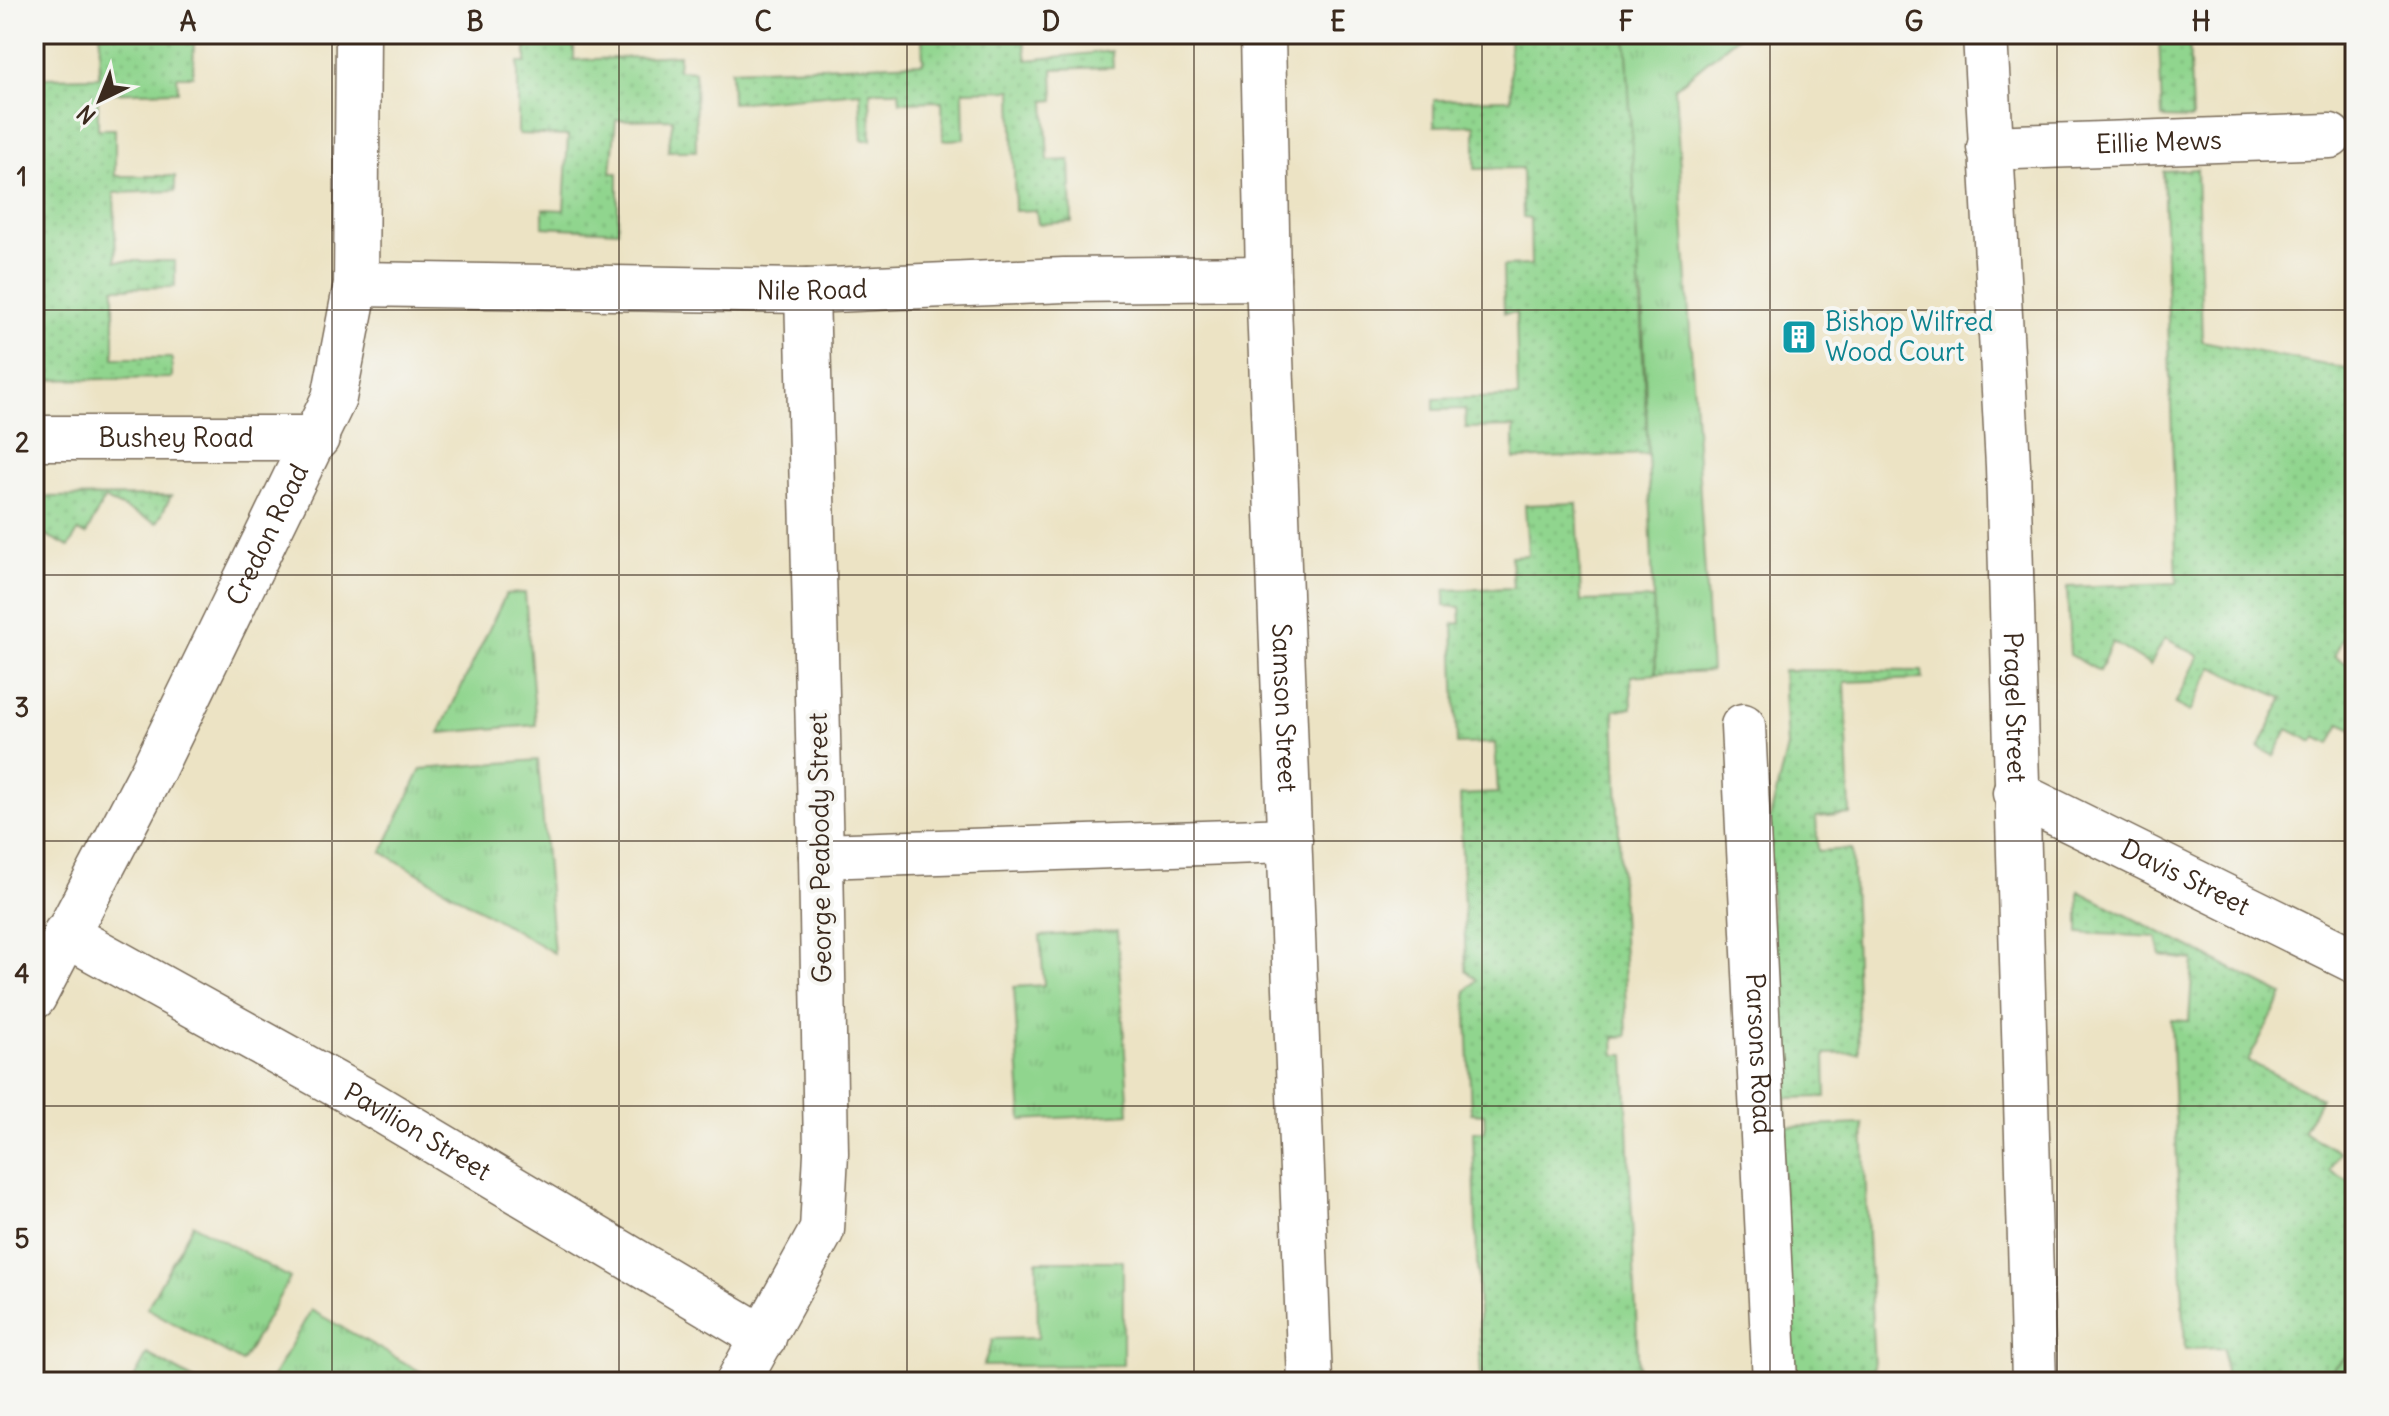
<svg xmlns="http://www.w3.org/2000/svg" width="2389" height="1416" font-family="Delius,sans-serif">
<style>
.grass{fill:url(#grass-tufts);stroke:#668056;stroke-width:2}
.garden{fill:url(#garden-dots);stroke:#668056;stroke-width:2}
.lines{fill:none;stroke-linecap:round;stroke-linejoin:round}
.street-casing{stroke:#796b58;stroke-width:47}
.street{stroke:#fff;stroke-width:44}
.grid{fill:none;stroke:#3b2a1e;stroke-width:2;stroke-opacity:0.55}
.labels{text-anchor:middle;stroke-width:8;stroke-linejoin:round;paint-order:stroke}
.street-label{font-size:26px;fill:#3b2a1e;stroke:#f6f6f2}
.culture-label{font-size:26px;fill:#0d838f;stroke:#f6f6f2;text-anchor:start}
.neatline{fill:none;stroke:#3b2a1e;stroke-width:3}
.grid-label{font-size:26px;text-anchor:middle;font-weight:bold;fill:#3b2a1e}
</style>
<defs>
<pattern id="grass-tufts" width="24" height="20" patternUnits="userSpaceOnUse" patternTransform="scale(2)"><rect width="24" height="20" fill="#90d58e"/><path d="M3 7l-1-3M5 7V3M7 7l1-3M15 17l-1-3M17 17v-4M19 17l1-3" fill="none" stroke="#7db77a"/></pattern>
<pattern id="garden-dots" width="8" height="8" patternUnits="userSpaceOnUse" patternTransform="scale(2)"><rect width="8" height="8" fill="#90d58e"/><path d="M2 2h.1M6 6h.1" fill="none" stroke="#7db77a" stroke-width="1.8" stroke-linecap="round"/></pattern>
</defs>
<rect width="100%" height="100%" fill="#f6f6f2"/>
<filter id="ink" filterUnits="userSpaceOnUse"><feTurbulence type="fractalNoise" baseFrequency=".0125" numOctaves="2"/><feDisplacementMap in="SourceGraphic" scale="16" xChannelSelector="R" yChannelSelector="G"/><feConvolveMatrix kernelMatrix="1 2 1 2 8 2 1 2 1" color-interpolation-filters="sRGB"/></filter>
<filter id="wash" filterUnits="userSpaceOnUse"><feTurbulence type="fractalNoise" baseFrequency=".006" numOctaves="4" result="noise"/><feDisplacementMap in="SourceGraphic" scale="32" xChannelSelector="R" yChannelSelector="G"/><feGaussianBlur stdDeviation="1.8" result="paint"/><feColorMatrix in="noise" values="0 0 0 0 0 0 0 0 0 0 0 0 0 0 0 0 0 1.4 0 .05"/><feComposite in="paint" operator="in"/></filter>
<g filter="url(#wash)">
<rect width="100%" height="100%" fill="#ece3c4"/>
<g class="grass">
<path d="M1626 34H1741L1675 88 1711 671 1656 674 1642 292 1638 291Z"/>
<path d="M525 593 536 725 439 733 506 594Z"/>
<path d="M538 760 554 953 382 852 421 769Z"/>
<path d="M1117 931 1129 1114 1022 1120 1014 987 1044 985 1040 936Z"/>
<path d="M193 1224 290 1278 242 1362 147 1308Z"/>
<path d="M1037 1261H1123V1365L983 1366 993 1339 1038 1338Z"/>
<path d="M311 1310 439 1382H279L272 1378Z"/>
<path d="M2355 1349V1382H2316Z"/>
</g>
<g class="garden">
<path d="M100 34H296L194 36 193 76H177L178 91 98 93V129H115V176H175V191L114 193 116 261H175V287L114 288V358H172V378L40 380 43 78 99 77Z"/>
<path d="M526 34H574V60L679 55 678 70 695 71 696 151H668L673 119 616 120 611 173H618V231L543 227V209L564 210 568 136 518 134V63H526Z"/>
<path d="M922 34H1093L1024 41 1027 60 1112 51 1113 67 1053 69 1054 100 1045 101 1048 161 1070 160 1072 222 1038 224 1036 210 1015 211 1012 90 963 91 964 139 943 140 942 101 900 102 899 91H870L871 140H862L860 92 732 103 731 70 923 63Z"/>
<path d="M1509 34H1626L1648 454 1514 459V427L1466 428 1465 409 1434 410V399L1518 397 1516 313H1504L1503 266 1531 265 1530 218 1523 217 1522 168 1475 169V125L1434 126V100L1511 99Z"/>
<path d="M2159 34H2189L2192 119 2162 118Z"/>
<path d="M2197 169 2202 341 2351 370 2355 363V611L2334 657 2355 668V730L2340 723 2330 744 2316 737 2313 742 2288 729 2274 756 2259 748 2283 698 2213 667 2190 712 2175 704 2199 656 2165 638 2150 665 2112 642 2099 671 2070 655 2067 587 2177 583 2163 171Z"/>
<path d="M171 496 157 523 104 499 86 535 78 531 69 547 34 529V497Z"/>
<path d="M1577 503 1581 601 1653 599 1656 674 1631 676 1632 708 1614 710 1627 1036 1614 1037 1615 1055H1625L1639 1382H1481L1473 1132 1485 1131 1484 1114 1471 1113 1466 991 1477 980 1466 970 1460 795 1498 793 1495 743 1457 744 1453 624 1461 623 1460 607 1445 606V590L1513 588 1511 556 1528 555 1525 505Z"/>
<path d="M1783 670 1922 671 1923 679 1845 682 1850 814 1816 817 1818 851 1852 849 1859 1053 1825 1054 1826 1097 1785 1098 1787 1127 1863 1124 1874 1369 1849 1371V1382H1791L1768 827 1787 747Z"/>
<path d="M2079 891 2283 995 2248 1061 2321 1098 2303 1132 2340 1152 2330 1171 2355 1184V1349L2316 1382H2225L2224 1348 2185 1349 2171 1020 2189 1021 2193 960 2161 956 2157 937 2079 933Z"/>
<path d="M147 1354 198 1382H132Z"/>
</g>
</g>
<g filter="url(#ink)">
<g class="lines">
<defs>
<g id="street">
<path id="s1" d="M1263 34 1268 278 1310 1382"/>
<path id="s2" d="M1985 34 2008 466 2034 1382"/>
<path id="s3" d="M1989 148 2330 136"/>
<path id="s4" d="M356 284 807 291 1064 280 1268 278"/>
<path id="s5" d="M34 438H317"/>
<path id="s6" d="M1743 726 1775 1382"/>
<path id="s7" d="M2015 793 2355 961"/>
<path d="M821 856 1290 840"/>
<path id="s8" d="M65 934 368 1102 764 1338"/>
<path id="s9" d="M34 997 152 772 334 398 356 284 358 34"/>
<path d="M738 1382 822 1230 826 1153 821 856 807 291"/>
</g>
</defs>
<use href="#street" class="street-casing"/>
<use href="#street" class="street"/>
</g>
</g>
<path class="grid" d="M332 34V1382M619 34V1382M907 34V1382M1194 34V1382M1482 34V1382M1770 34V1382M2057 34V1382M34 310H2355M34 575H2355M34 841H2355M34 1106H2355"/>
<defs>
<symbol id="building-square" viewBox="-11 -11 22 22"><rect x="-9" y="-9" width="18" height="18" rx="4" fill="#0f9aa8" stroke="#f6f6f2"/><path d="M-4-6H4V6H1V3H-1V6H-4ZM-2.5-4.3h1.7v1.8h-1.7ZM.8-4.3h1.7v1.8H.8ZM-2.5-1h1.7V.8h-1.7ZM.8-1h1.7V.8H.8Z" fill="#fff"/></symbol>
</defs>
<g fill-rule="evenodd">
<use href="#building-square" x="1779" y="317" width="40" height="40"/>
</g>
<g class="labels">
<g class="street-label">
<text dy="9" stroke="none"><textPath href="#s3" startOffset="170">Eillie Mews</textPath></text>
<text dy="9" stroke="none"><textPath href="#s4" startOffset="456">Nile Road</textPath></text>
<text dy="9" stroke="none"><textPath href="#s5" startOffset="142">Bushey Road</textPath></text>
<text dy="9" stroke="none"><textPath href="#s9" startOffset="518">Credon Road</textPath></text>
<text dy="9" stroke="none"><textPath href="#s1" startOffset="674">Samson Street</textPath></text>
<text dy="9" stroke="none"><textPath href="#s2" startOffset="674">Pragel Street</textPath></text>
<text transform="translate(820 848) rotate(-91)" y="9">George Peabody Street</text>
<text dy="9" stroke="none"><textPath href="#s7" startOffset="190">Davis Street</textPath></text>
<text dy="9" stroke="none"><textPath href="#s6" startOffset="328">Parsons Road</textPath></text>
<text dy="9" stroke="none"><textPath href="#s8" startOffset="404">Pavilion Street</textPath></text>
</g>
<g class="culture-label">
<text x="1825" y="331">Bishop Wilfred<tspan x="1825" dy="30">Wood Court</tspan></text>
</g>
</g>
<rect width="2389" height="1416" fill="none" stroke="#f6f6f2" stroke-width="88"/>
<g transform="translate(100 100) rotate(223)" stroke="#f6f6f2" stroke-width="6" paint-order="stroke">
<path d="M0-6L14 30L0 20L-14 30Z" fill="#3b2a1e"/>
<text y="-12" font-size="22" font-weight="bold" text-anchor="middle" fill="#3b2a1e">N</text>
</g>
<rect x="44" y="44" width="2301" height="1328" class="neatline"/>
<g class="grid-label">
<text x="188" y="31">A</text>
<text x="475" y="31">B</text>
<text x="763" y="31">C</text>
<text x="1051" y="31">D</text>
<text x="1338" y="31">E</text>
<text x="1626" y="31">F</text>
<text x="1914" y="31">G</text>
<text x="2201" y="31">H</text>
<text x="22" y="186">1</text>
<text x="22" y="452">2</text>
<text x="22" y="717">3</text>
<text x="22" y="983">4</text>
<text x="22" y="1248">5</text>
</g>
</svg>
